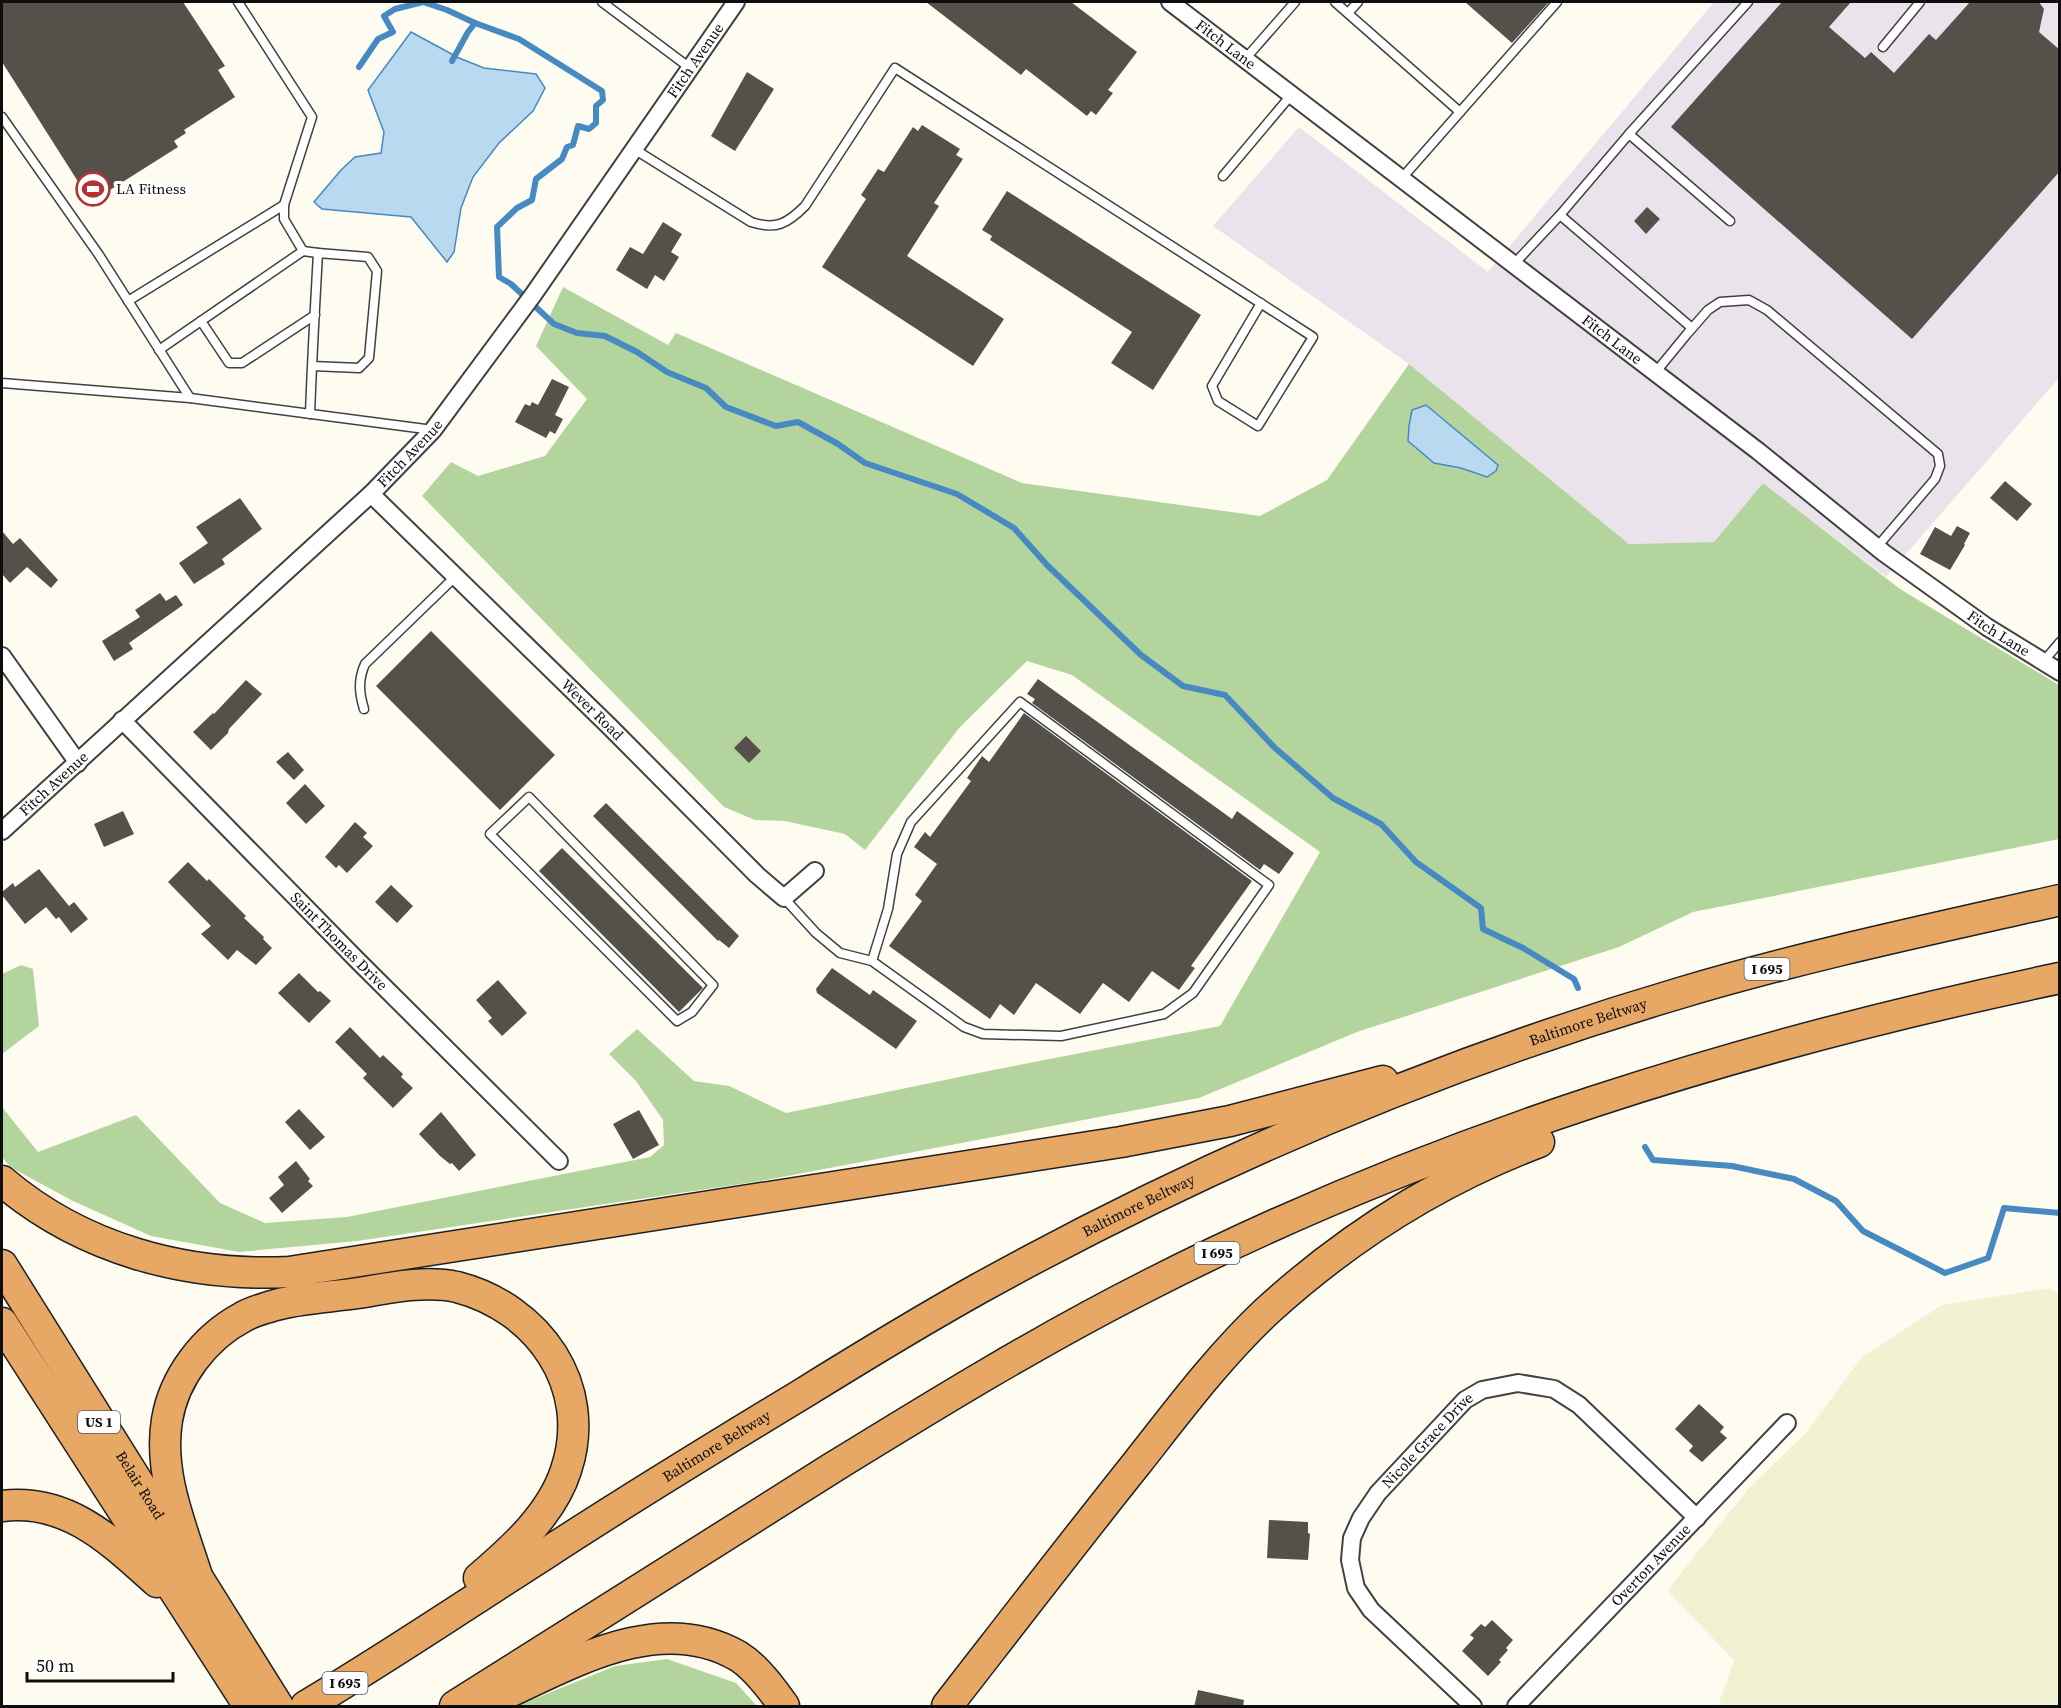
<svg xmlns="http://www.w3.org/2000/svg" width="2061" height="1708" font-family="'Source Serif 4',serif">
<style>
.industrial{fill:#ebe3ec}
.farmland{fill:#f2f1d2}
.forest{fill:#b3d59d}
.water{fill:#b9d9f1;stroke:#4789c1;stroke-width:1.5}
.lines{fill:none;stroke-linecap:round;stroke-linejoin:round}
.stream{stroke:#4789c1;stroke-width:6}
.building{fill:#56504b}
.lane-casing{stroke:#414141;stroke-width:11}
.street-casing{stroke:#414141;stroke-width:20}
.highway-casing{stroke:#1f1f1f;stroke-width:33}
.lane{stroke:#fff;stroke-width:8}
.street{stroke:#fff;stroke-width:16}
.highway{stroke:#e7a865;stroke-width:30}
.labels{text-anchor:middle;stroke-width:6;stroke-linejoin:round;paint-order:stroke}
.shield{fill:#fff;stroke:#565656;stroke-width:1.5}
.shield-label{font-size:14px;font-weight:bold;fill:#0e0e0e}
.street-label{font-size:15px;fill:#0e0e0e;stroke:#fff}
.poi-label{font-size:15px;fill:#0e0e0e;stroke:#fff;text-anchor:start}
</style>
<rect width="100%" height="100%" fill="#fefcf1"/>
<path class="industrial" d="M1714 2H2059V378L1886 577 1763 483 1714 542 1629 544 1409 364 1213 226 1299 127 1488 272Z"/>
<path class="farmland" d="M2050 1288 2060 1295 2059 1706H1718L1734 1660 1667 1591 1749 1488 1805 1434 1862 1357 1942 1305Z"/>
<g class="forest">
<path d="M563 287 668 345 676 333 1022 483 1260 516 1327 480 1409 364 1629 544 1714 542 1763 483 1900 589 2059 685V839L1693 912 1619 947 1357 1032 1199 1098 761 1181 357 1241 239 1252 151 1236 73 1201 10 1167 2 1157V1107L38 1152 136 1115 220 1203 265 1223 347 1217 650 1157 664 1145 663 1120 636 1081 609 1054 637 1029 694 1081 729 1086 786 1113 993 1070 1220 1026 1320 852 1072 675 1027 661 960 727 865 850 845 834 785 821 755 820 724 807 422 496 451 462 478 476 545 456 587 399 536 346Z"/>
<path d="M21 965 33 969 39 1026 2 1054V974Z"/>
<path d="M667 1659 736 1683 757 1706H517L615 1666Z"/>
</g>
<g class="water">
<path d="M411 32 459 58 484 68 536 74 545 88 533 111 499 143 473 177 461 208 454 252 447 262 411 217 322 209 314 202 341 170 355 157 381 153 384 132 368 90Z"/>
<path d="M1426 405 1498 465 1496 471 1487 477 1461 468 1434 463 1408 441 1409 426 1412 410Z"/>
</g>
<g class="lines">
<g class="stream">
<path d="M452 61 468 32 475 23"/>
<path d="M359 67 378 39 393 32 384 16 395 9 423 2 447 10 475 23 519 39 602 91 603 100 596 106V123L589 129 578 126 573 145 567 147 562 159 536 179 532 200 517 208 497 227 499 277 511 284 554 324 577 333 605 336 637 352 667 372 706 388 726 407 776 426 798 422 838 444 865 463 957 494 1014 528 1047 565 1141 655 1183 686 1225 695 1275 748 1333 798 1381 824 1416 862 1481 908 1483 929 1523 948 1574 979 1578 988"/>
<path d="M1645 1147 1653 1160 1732 1166 1794 1179 1836 1201 1863 1231 1945 1273 1988 1258 2004 1208 2060 1213"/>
</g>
</g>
<g class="building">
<path d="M2 2H183L225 66 218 70 235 97 184 130 186 133 174 141 178 147 91 202 2 62Z"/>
<path d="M926 2H1071L1137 52 1108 90 1113 93 1096 115 1091 111 1087 116 1026 69 1021 75Z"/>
<path d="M1465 2H1549L1512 43Z"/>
<path d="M1782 2H1851L1829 27 1865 58 1871 52 1894 73 1929 34 1936 40 1970 2H2039L2044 9 2039 32 2060 50V171L1912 339 1671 127Z"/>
<path d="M747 72 774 89 735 151 711 136Z"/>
<path d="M922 125 960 149 956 155 963 159 934 203 939 206 907 256 1004 319 973 366 822 267 866 199 861 195 878 169 884 172 913 127 918 131Z"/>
<path d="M1007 191 1201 315 1153 390 1111 363 1132 332 990 240 992 236 982 230Z"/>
<path d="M1647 207 1660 219 1646 234 1634 221Z"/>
<path d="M663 222 682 234 671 252 679 257 664 281 655 275 647 289 616 270 630 247 643 254Z"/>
<path d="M552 379 569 387 555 415 563 419 555 434 550 431 546 438 515 422 525 404 530 406 532 402 538 405Z"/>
<path d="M2005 481 2032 504 2017 521 1990 498Z"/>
<path d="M240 498 262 529 222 559 225 564 194 584 179 563 208 543 196 527Z"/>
<path d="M1957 526 1970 533 1964 544 1965 545 1950 570 1920 554 1935 527 1951 536Z"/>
<path d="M2 531 13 544 20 538 58 580 51 588 27 567 10 583 2 574Z"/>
<path d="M160 593 166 601 176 595 183 605 129 643 133 649 114 661 102 641 140 617 135 610Z"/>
<path d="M431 631 555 755 500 810 376 686Z"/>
<path d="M1038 679 1232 819 1237 811 1294 853 1279 874 1264 864 1260 870 1032 703 1035 699 1027 694Z"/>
<path d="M246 680 262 694 229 729 228 733 211 750 193 732 213 713 214 714Z"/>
<path d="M1024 713 1252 881 1191 966 1195 968 1179 990 1152 971 1129 1002 1103 983 1080 1014 1036 983 1014 1015 1000 1004 990 1019 889 946 922 901 915 895 937 864 914 847 925 832 930 837 971 781 967 778 982 756 989 762Z"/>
<path d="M746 736 761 751 749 763 734 748Z"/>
<path d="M288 752 304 770 294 780 276 762Z"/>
<path d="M305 784 325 806 306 824 286 803Z"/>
<path d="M606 803 739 936 729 948 719 940 718 941 593 816Z"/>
<path d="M123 811 134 834 104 847 94 824Z"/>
<path d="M355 822 367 833 363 837 373 846 347 873 339 865 336 868 325 857Z"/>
<path d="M562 848 703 988 679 1012 539 871Z"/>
<path d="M188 862 207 881 209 879 246 916 244 918 264 937 263 939 272 948 256 965 237 950 228 960 201 934 211 926 168 882Z"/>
<path d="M39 869 69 906 74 902 88 919 71 933 59 917 56 919 46 907 25 924 2 895V892L13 883 15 887Z"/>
<path d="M391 885 413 906 397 923 375 902Z"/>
<path d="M832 968 870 995 873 990 917 1021 896 1049 817 993 816 989Z"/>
<path d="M299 973 318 992 320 991 331 1001 309 1023 278 993Z"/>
<path d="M498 980 527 1013 502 1036 488 1021 492 1018 476 1000Z"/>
<path d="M350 1027 380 1058 383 1055 403 1074 401 1077 413 1088 393 1108 363 1078 367 1074 335 1042Z"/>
<path d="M299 1109 325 1137 310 1150 285 1122Z"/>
<path d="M639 1110 659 1145 633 1159 613 1124Z"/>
<path d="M441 1112 476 1155 459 1171 452 1163 450 1164 440 1156 419 1134Z"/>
<path d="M296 1161 310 1179 308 1181 313 1186 282 1213 269 1198 284 1185 278 1177Z"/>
<path d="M1699 1404 1724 1427 1720 1432 1727 1438 1702 1462 1689 1451 1693 1446 1675 1429Z"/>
<path d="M1269 1520 1308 1522V1533L1310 1534 1308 1560 1267 1558Z"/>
<path d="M1492 1620 1513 1640 1506 1648 1508 1650 1499 1660 1501 1662 1488 1676 1462 1651 1474 1638 1470 1635 1481 1624 1485 1627Z"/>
<path d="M1198 1690 1244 1700 1243 1707H1194Z"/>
</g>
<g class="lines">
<defs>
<g id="lane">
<path d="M238 2 312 117 284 205V219L303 251"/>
<path d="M602 2 690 68"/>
<path d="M1335 2 1460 112 1402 178"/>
<path d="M1348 13 1358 2"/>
<path d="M1883 47 1920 2"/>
<path d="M1246 58 1295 2"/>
<path d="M1460 112 1557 2"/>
<path d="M2 117 99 255 190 398"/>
<path d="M1629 134 1730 221"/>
<path d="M634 149 751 222C776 230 787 224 805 206L895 68 1313 337 1258 426 1218 401 1212 386 1261 303"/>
<path d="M1223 176 1292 94"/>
<path d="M1560 215 1692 328"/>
<path d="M1514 264 1560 215 1629 134 1748 2"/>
<path d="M128 301 284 205"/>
<path d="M315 315 242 363H229L201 321 303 251 318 253"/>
<path d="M159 350 201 321"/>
<path d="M1655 373 1687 334 1708 310 1720 302 1749 300 1767 310 1938 454 1940 466 1935 479 1877 547"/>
<path d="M2 383 190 398 433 430"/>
<path d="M310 414C312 360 315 306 318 253L368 257 377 271 369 358 359 368 312 366"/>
<path d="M2043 662 2060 642"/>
<path d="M364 709C359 692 358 680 365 664L456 576"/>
<path d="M529 797 713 985 692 1012 677 1021 490 834Z"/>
<path d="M784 898 816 933 840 953 872 961 964 1027 983 1034 1061 1036 1164 1014 1193 993 1269 885 1020 702 911 822 897 854 888 909 872 961"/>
</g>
<g id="street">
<path id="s1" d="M1170 2 1758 451 1884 553 1987 627 2060 672"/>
<path id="s2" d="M371 494 610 727 757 875 784 898 815 871"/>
<path d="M2 656 78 763"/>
<path id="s3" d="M122 720 357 960 559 1161"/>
<path id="s4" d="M2 831 371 494 433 430 533 295 736 2"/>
<path id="s5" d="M1473 1706 1371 1610 1356 1588 1350 1560 1352 1538 1361 1518 1378 1493 1465 1400 1482 1390 1518 1383 1554 1389 1579 1405 1697 1518"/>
<path id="s6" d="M1516 1706 1787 1423"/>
</g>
<g id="highway">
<path d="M2 1181C82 1249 185 1277 289 1272L1121 1142 1230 1121 1383 1081"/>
<path id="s7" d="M2 1265 278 1706"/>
<path d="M2 1323 249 1706"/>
<path d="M2 1506C68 1498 111 1541 157 1582"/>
<path d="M198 1579C182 1528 158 1474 167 1420 174 1377 205 1337 243 1317 251 1312 263 1309 272 1306 298 1298 331 1297 358 1293 389 1288 425 1280 457 1287 538 1308 594 1386 566 1470 552 1514 513 1549 479 1578"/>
<path d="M492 1700C566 1667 657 1609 738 1656 756 1667 772 1689 784 1706"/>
<path id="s8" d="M306 1706C387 1658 465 1605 545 1554 629 1499 716 1446 802 1394 860 1358 919 1322 978 1289 1200 1166 1436 1065 1680 993 1804 956 1932 929 2060 900"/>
<path d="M455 1706C580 1626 706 1547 832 1468 936 1404 1040 1340 1149 1285 1435 1139 1746 1044 2060 978"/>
<path d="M947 1706C1010 1625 1073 1543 1137 1463 1178 1411 1218 1357 1267 1311 1346 1239 1439 1180 1539 1142"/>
</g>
</defs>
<use href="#lane" class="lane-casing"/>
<use href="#street" class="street-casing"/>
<use href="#highway" class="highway-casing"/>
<use href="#lane" class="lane"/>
<use href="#street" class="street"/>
<use href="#highway" class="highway"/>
</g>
<defs>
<symbol id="stadium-ring" viewBox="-11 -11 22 22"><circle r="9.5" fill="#fff" stroke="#b23432" stroke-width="1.5"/><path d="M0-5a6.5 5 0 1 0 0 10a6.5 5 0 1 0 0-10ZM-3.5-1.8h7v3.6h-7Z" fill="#b23432"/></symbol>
</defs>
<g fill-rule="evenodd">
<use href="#stadium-ring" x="74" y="170" width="38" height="38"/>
</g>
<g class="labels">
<g class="shield">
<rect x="1744.5" y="958" width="45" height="22" rx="4.5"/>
<rect x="1194.5" y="1242" width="45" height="22" rx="4.5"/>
<rect x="78" y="1411" width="42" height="22" rx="4.5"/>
<rect x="322.5" y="1672" width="45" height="22" rx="4.5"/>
</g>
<g class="shield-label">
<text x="1767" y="974">I 695</text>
<text x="1217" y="1258">I 695</text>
<text x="99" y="1427">US 1</text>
<text x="345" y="1688">I 695</text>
</g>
<g class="street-label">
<text dy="5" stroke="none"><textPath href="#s1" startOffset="70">Fitch Lane</textPath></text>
<text dy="5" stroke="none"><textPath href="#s4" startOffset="1042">Fitch Avenue</textPath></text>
<text dy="5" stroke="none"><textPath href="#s1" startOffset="556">Fitch Lane</textPath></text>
<text dy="5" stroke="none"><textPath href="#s4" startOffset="556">Fitch Avenue</textPath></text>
<text dy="5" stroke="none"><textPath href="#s1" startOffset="1042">Fitch Lane</textPath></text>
<text dy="5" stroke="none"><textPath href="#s2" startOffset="309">Wever Road</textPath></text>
<text dy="5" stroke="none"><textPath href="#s4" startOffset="70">Fitch Avenue</textPath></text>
<text dy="5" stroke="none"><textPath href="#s3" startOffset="310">Saint Thomas Drive</textPath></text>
<text dy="5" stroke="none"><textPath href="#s8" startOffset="1458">Baltimore Beltway</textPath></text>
<text dy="5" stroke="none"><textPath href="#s8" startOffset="972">Baltimore Beltway</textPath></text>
<text dy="5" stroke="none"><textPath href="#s5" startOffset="342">Nicole Grace Drive</textPath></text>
<text dy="5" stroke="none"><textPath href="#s8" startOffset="486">Baltimore Beltway</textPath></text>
<text dy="5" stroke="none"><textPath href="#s7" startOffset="260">Belair Road</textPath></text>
<text dy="5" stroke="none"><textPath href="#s6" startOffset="195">Overton Avenue</textPath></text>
</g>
<g class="poi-label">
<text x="116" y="194">LA Fitness</text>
</g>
</g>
<rect width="2061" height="1708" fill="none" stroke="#0e0e0e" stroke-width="6"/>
<path d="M27 1672v9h146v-9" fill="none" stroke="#0e0e0e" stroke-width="3"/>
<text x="36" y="1672" font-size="18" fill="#0e0e0e" stroke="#ffffff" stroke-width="4.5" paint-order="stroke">50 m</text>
</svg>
